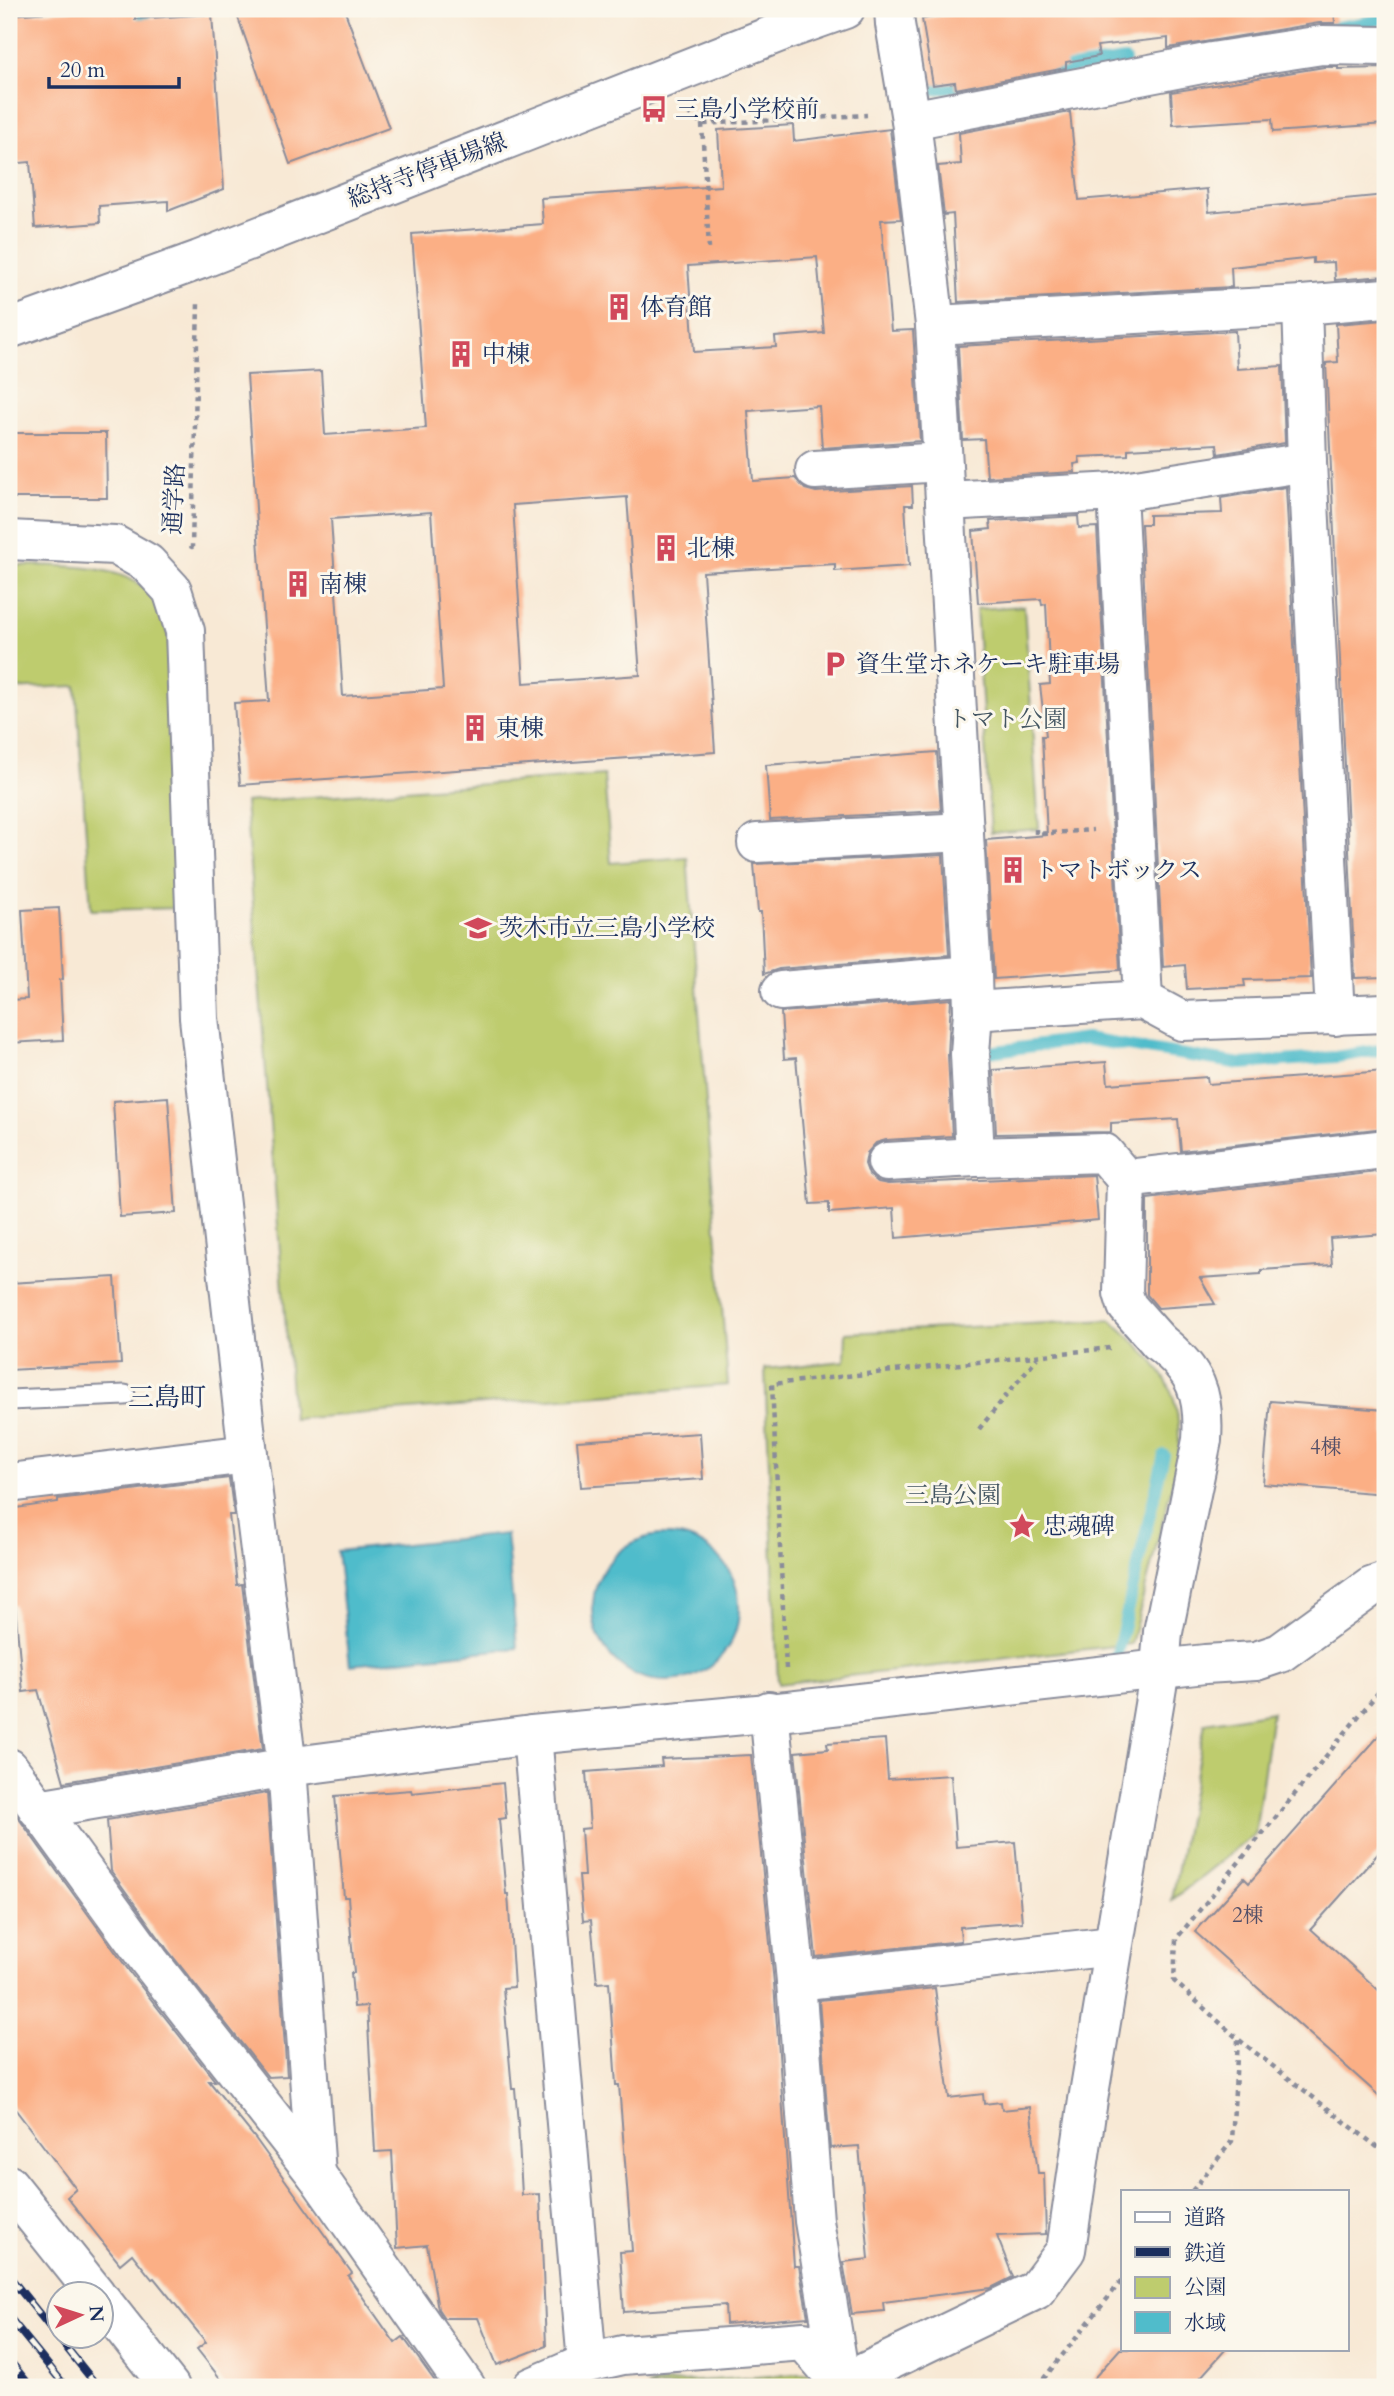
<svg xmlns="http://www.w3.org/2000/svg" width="1394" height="2396" font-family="Cardo,'Noto Serif JP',serif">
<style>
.green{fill:#becc6e;stroke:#6c7e66;stroke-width:2}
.water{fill:#50bccb;stroke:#367694;stroke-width:2}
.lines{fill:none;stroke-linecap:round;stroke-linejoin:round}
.stream{stroke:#50bccb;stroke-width:12}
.building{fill:#fbaf85;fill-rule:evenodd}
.service-casing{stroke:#8a8c9a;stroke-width:23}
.minor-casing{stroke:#8a8c9a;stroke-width:42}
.tertiary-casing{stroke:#8a8c9a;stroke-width:42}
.secondary-casing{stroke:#8a8c9a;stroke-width:42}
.path{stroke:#8a8c9a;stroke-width:4.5;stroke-dasharray:5 5;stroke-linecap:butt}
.service{stroke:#fff;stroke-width:19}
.minor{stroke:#fff;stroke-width:38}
.tertiary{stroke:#fff;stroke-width:38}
.secondary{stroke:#fff;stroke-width:38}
.rail-casing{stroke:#1b2f5e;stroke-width:8}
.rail{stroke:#fbf7ec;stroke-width:5;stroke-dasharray:16;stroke-linecap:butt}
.labels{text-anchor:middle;stroke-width:6;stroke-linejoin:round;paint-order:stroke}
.number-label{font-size:21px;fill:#534f68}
.poi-label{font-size:24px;fill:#1b2f5e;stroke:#fbf7ec;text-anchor:start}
.street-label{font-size:24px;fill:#1b2f5e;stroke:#fbf7ec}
.park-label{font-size:24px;fill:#445662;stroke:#fbf7ec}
.neighbourhood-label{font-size:26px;fill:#1b2f5e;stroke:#fbf7ec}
</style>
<rect width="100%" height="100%" fill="#fbf7ec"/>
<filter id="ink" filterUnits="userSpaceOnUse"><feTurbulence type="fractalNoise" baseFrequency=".0143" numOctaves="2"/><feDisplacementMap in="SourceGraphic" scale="14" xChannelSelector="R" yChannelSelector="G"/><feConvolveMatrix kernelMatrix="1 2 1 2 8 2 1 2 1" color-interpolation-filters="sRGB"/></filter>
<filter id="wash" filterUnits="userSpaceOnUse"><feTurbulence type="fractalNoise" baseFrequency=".00686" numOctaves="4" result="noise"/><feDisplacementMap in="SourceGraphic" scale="28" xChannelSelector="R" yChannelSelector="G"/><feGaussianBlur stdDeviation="1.57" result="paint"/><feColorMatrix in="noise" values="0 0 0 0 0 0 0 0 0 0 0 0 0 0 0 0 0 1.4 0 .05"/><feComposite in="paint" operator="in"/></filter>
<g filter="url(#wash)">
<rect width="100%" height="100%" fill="#f8e9d5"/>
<g class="green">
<path d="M9 565C53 566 128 560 158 601 164 610 166 627 169 638L182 908 91 910 76 686 9 689Z"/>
<path d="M1024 606 1039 829 991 833 976 609Z"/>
<path d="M604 775 611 863 687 857 728 1385 293 1419 245 802Z"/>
<path d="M1111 1320C1163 1367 1184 1388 1178 1462L1131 1644 778 1684 765 1369 845 1361 846 1333Z"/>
<path d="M1272 1712 1255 1834 1172 1900 1205 1723Z"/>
<path d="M814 2373 817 2387H647L654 2384Z"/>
</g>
<g class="water">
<path d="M506 1534 517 1648 350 1665 337 1551Z"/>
<circle cx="666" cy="1608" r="73"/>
</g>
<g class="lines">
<g class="stream">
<path d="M1327 29 1385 19"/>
<path d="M143 33 144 9"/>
<path d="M1029 74 1125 60"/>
<path d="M923 91 970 84"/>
<path d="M989 1052 1085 1039 1241 1064 1336 1057 1385 1049"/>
<path d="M1117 1654 1164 1455"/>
</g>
</g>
<g id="blocks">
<g class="building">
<path d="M91 9H135V19L212 14 224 189 168 211V201L99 206 100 223 35 228 30 162 9 164V15Z"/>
<path d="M286 9H344L389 128 290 164 236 12Z"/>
<path d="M986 9H1334L1335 23H1319L1168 48V38L1097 46 1099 56 1066 62V68L956 89 955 82 933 85 922 19Z"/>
<path d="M1324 67H1338V69L1385 68V124L1273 132 1272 119 1173 125 1171 92Z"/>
<path d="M1070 112 1079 200 1207 189 1209 212 1385 195V276L1335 280 1334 262 1313 263V258L1231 267 1232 287 958 302 953 214 944 215 938 166 961 164 959 133Z"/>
<path d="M793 125 794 141 890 129 901 219 881 220 891 331 913 330 920 441 822 448 819 406 748 411 753 481 795 478 805 489 816 492 912 486 913 505H905L909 566 835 571V564L703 572 715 752 240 785 234 703 269 701 247 375 321 371 325 435 426 428 412 234 543 224 541 198 721 186 718 130ZM817 257 824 333 775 337 776 347 694 352 688 266ZM627 497 640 675 524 683 513 505ZM431 512 443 689 343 696 331 519Z"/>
<path d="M1385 320V977L1355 978 1326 363 1338 362 1336 324Z"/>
<path d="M1235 331 1237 369 1282 366 1285 443 1218 454 1217 444 1128 449V455L1079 457 1080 463 1074 464 1075 472 987 477 984 439 963 440 958 346Z"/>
<path d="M9 433H106L107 498H9Z"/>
<path d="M1286 487 1311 978 1244 980 1245 986 1187 989 1185 965 1163 967 1141 524H1149V515L1222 513 1221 498Z"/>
<path d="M1078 516 1079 528 1097 527 1120 970 994 979 986 840 1047 835 1042 736H1046L1040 685 1050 684 1046 604 1042 605 1041 599 978 603 973 531 991 529 990 521Z"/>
<path d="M937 752 941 811 770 820 766 765Z"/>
<path d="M943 855 949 955 779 969 764 974 761 912H758L754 864Z"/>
<path d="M59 908 63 979 60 980 63 1040 9 1043V1000L27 999 22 910Z"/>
<path d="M951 999 948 1055 952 1136 886 1140 876 1143 867 1153 865 1164 869 1175 878 1182 888 1184 1094 1175 1098 1220 896 1238 894 1208 829 1213V1203L810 1204 796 1058 784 1059 781 1012Z"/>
<path d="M1106 1062 1108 1084 1207 1077 1208 1084 1385 1071V1128L1181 1151 1178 1119 1111 1123V1132L996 1134 993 1070Z"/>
<path d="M168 1097 176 1213 120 1217 113 1101Z"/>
<path d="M1385 1171V1234L1330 1238 1332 1265 1261 1270V1274L1200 1278 1215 1304 1158 1308 1147 1295V1199Z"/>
<path d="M115 1277 121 1364 9 1370V1283Z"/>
<path d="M1270 1401 1385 1410V1494L1263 1484Z"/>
<path d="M700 1433 703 1479 581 1487 577 1441Z"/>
<path d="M229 1478 234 1515H229L237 1585 242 1584 263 1749 64 1782 38 1690 23 1692 15 1605H9V1509L58 1502V1499Z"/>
<path d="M1385 1729V1846L1311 1929 1385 1996V2101L1195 1932 1244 1878 1249 1883Z"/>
<path d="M885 1739 888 1779 951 1775 956 1847 1015 1842 1022 1922 960 1927 961 1941 816 1957 795 1752 828 1749 827 1743Z"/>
<path d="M751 1755 774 1983 794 2266H799L808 2317 726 2324 725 2305 624 2312 620 2252 632 2251 619 2085H616L609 1982 597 1983 591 1920 583 1921 579 1876H584L581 1829 590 1828 586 1772 662 1766 661 1759Z"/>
<path d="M503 1783 506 1818 499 1819 506 1894H508L514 1987 503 1988 512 2089H515L518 2123 522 2195 540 2194 546 2346 497 2365 478 2318H444L438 2309 427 2245 397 2248 392 2151 375 2152 367 2006 354 2007 351 1973H354L348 1897H344L335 1796 411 1790 412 1793Z"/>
<path d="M267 1793 287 2076 268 2077 167 1949 111 1871 107 1820Z"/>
<path d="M9 1805 132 1975 215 2081H209L255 2138 352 2273 348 2276 395 2343 403 2337 439 2387H227L197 2349 206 2342 154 2278 152 2279 132 2254 120 2264 67 2197 76 2189 9 2101Z"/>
<path d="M935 1988 949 2098 983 2094 984 2104 1001 2102 1002 2110 1030 2107 1038 2173H1044L1046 2234 997 2236 1013 2277 991 2288 883 2302 884 2311 852 2314 843 2262 869 2259 859 2146 830 2148 819 2000Z"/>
<path d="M1120 2349H1226L1192 2387H1086Z"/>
</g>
</g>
</g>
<g filter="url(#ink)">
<use href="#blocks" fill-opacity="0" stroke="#8a8c9a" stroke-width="2"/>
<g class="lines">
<defs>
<path id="service" d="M9 1400 125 1395"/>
<g id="minor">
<path d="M894 9 895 24 911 120 935 325 972 975 973 1011 970 1054 975 1157 1104 1153 1126 1179 1123 1293 1127 1306 1159 1342"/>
<path d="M911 120 1212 62 1322 45 1385 46"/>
<path d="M1302 305 1307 462 1335 1016"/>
<path d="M935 325 1302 305 1385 298"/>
<path d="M815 470 942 462"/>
<path d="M1117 492 1143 1000"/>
<path d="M945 501 1117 492 1307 462"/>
<path d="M757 843 964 832"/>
<path d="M781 991 972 975"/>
<path d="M973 1011 1143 1000 1182 1021 1385 1013"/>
<path d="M887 1162 975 1157"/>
<path d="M1126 1179 1385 1149"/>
<path d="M9 1483 248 1454"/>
<path d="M769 1711 796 1981 814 2221 841 2384"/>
<path d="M532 1735 587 2363"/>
<path d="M9 1768 150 1962 316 2174 466 2387"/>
<path d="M38 1809 287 1767 316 2174"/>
<path d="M796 1981 1113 1946"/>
<path d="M9 2185 96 2294"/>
<path d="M102 2301 170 2387"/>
<path d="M532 2387 587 2363 623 2355 804 2341 841 2384"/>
</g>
<g id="tertiary">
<path d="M9 540 115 545 147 563 172 590 185 631 199 1018 248 1454 287 1767 532 1735 788 1711 1205 1664 1256 1661 1280 1653 1371 1587 1385 1582"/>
<path d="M842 2387 841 2384 1036 2290 1066 2250 1088 2100 1160 1669 1163 1632 1202 1440C1205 1394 1196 1371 1159 1342"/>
</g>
<path id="secondary" d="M9 329 199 260 783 31 845 9"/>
</defs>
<use href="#service" class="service-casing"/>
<use href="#minor" class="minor-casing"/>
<use href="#tertiary" class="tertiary-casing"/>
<use href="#secondary" class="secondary-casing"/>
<g class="path">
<path d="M688 112 702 124 867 115"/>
<path d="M702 124 709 249"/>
<path d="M190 546 192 547 198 303"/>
<path d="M1036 829V834L1093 830"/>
<path d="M979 1429 1037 1358"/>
<path d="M786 1669 772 1384 1110 1348"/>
<path d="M1385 1684 1176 1939 1174 1981 1238 2039 1385 2153"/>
<path d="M1192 2191 1232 2141 1238 2040"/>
<path d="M1037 2387 1123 2279"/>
</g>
<use href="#service" class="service"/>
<use href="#minor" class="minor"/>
<use href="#tertiary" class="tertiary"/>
<use href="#secondary" class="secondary"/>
<defs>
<g id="rail">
<path d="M9 2276 98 2387"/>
<path d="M9 2317 66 2387"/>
<path d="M9 2360 31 2387"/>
</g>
</defs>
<use href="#rail" class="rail-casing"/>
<use href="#rail" class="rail"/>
</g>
</g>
<defs>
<symbol id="bus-bare" viewBox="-9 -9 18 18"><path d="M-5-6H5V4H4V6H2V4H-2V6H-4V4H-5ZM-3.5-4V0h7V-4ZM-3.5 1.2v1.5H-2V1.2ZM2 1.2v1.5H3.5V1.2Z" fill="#d1495b" stroke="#fbf7ec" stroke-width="2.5" paint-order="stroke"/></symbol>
<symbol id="building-bare" viewBox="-9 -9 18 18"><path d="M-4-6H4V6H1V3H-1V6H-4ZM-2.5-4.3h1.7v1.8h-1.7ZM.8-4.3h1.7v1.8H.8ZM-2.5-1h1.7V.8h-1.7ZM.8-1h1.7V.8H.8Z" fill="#d1495b" stroke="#fbf7ec" stroke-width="2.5" paint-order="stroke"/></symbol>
<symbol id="parking-bare" viewBox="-9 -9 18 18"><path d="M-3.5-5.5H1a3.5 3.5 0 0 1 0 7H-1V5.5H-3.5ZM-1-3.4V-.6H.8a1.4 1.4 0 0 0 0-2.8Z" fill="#d1495b" stroke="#fbf7ec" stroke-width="2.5" paint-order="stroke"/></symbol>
<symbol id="school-bare" viewBox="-9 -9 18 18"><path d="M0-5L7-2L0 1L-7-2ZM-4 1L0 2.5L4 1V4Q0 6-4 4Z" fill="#d1495b" stroke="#fbf7ec" stroke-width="2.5" paint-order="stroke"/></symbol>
<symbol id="sight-bare" viewBox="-9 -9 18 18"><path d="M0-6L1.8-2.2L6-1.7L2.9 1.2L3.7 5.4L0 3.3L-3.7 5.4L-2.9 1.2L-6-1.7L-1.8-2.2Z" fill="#d1495b" stroke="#fbf7ec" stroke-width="2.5" paint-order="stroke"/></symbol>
</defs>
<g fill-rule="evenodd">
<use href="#bus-bare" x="635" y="90" width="38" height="38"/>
<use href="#building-bare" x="600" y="288" width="38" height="38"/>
<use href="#building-bare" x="442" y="335" width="38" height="38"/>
<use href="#building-bare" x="647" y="529" width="38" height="38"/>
<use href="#building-bare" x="279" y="565" width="38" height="38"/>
<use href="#parking-bare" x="816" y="645" width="38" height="38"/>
<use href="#building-bare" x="456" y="709" width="38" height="38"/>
<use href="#building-bare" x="994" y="851" width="38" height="38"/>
<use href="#school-bare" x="459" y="909" width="38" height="38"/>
<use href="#sight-bare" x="1003" y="1507" width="38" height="38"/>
</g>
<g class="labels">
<g class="number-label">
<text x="1326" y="1454">4棟</text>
<text x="1248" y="1922">2棟</text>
</g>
<g class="poi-label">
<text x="675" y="117">三島小学校前</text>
<text x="640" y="315">体育館</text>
<text x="482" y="362">中棟</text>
<text x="687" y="556">北棟</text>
<text x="319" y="592">南棟</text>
<text x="856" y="672">資生堂ホネケーキ駐車場</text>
<text x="496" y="736">東棟</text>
<text x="1034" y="878">トマトボックス</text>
<text x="499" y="936">茨木市立三島小学校</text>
<text x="1043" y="1534">忠魂碑</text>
</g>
<g class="street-label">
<text transform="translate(427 170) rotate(-21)" y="8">総持寺停車場線</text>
<text transform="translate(174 499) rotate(-87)" y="8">通学路</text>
</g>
<g class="park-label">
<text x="1007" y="727">トマト公園</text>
<text x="953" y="1503">三島公園</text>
</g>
<g class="neighbourhood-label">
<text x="167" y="1406">三島町</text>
</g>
</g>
<rect width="1394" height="2396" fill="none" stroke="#fbf7ec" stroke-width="35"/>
<rect x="1121" y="2190" width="228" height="161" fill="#fbf7ec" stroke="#a1a7b3" stroke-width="2"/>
<rect x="1135" y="2212" width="35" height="10" fill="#ffffff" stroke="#a1a7b3" stroke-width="2"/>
<text x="1184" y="2224" font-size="21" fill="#1b2f5e">道路</text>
<rect x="1135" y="2247" width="35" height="10" fill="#1b2f5e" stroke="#a1a7b3" stroke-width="2"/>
<text x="1184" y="2260" font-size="21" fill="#1b2f5e">鉄道</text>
<rect x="1135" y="2277" width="35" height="21" fill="#becc6e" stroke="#a1a7b3" stroke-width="2"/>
<text x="1184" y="2294" font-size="21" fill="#1b2f5e">公園</text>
<rect x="1135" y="2312" width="35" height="21" fill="#50bccb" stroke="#a1a7b3" stroke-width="2"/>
<text x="1184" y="2330" font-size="21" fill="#1b2f5e">水域</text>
<g transform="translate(80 2315) rotate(86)"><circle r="33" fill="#fbf7ec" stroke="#a1a7b3" stroke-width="2"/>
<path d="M0-5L12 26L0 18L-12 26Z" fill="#d1495b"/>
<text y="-10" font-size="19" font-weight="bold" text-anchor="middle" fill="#1b2f5e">N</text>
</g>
<path d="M49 77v10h130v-10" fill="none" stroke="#1b2f5e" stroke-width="3.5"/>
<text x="60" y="77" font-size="21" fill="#1b2f5e" stroke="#fbf7ec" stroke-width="5" paint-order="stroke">20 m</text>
</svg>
